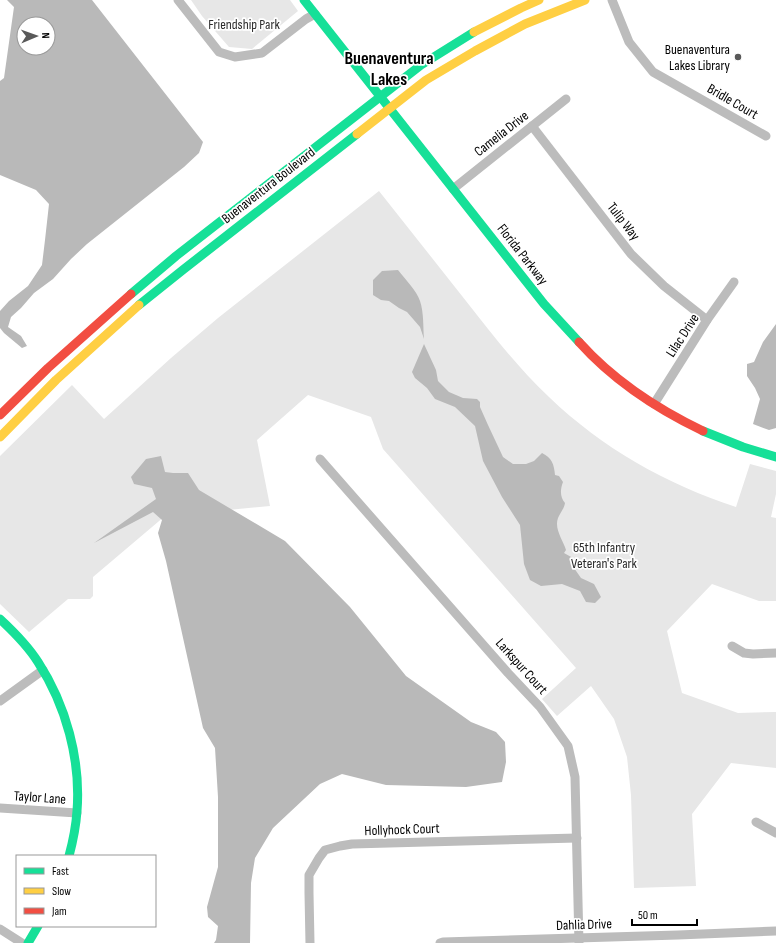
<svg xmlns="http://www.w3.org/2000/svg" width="776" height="943" font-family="'Sofia Sans Condensed',sans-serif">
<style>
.green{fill:#e7e7e7}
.water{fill:#b9b9b9;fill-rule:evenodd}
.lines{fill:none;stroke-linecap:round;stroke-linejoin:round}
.street{stroke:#bcbcbc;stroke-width:9}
.fast{stroke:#16e098;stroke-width:9}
.slow{stroke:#ffcf43;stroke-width:9}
.jam{stroke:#f24e42;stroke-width:9}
.poi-dot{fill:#595959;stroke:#fff;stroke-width:1.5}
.labels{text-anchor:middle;stroke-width:3.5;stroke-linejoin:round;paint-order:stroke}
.park-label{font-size:14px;fill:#2b2b2b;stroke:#fff}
.poi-label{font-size:14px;fill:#000;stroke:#fff;text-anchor:end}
.street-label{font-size:14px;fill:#000;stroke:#fff}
.district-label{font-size:18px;font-weight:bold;fill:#000;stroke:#fff}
</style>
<rect width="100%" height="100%" fill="#fff"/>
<g class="green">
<path d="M191 0H290L298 11 252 49 229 47 202 16Z"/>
<path d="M379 191C408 228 437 264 466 301 492 334 518 368 549 397 602 448 666 484 736 507L750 464 776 471V494L771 517 776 518V601H759L712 584 667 631 682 693 738 713 776 712V768L731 763 692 814 696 886 634 888 631 795 627 757 614 719 591 686 557 716 542 699 576 668 383 449 371 417 308 395 257 440 270 506 165 516 93 577V596L90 599H68L29 632 0 604V456L72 385 104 419 171 358 218 318Z"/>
</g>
<g class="water">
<path d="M7 0H92L203 142 199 153 184 167 87 244 71 259 53 279 34 293 21 308 11 317 8 327 21 336 27 346 22 348 4 333 0 328V311L9 301 28 286 42 265 45 240 49 204 36 190 0 175V81L4 78 14 7ZM24 24H48V48H24Z"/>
<path d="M398 270C405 279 417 291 420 301 424 313 423 327 424 339L420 327 407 312 399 308 389 301 381 300 373 295V280L382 271Z"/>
<path d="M776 324V428L769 430 753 424 760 399 755 388 747 376V364L754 362 763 342Z"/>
<path d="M424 344 436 370 438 381 449 392 463 398 477 399 480 402V407L488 425 503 457 513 464H526L534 461 542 453C552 458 554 464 555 475L559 476 563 482C560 490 560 497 565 503 564 509 560 513 558 518 554 529 563 540 566 550L564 553 573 558 574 568 581 578 594 584 601 597 595 603 586 602 580 591 562 584 541 586 530 580 524 564 520 525 502 497 483 461 475 426 455 407 435 399 427 388 415 378 412 372Z"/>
<path d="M161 456 165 472 173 473H188L199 490 285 541 350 607 406 676 471 722 496 732 505 742 506 762 502 782 466 787 386 785 342 774 320 784 273 828 255 858 251 883 250 943H214L216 940 218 926 208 917 207 907 218 867V797L215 748 203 728 166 561 158 533 162 520 153 512 94 543 156 499 152 488 134 484 131 477 146 459Z"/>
</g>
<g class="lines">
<g class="street">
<path d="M178 0 219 52 235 57 262 53 306 19 315 14"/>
<path d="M612 0 629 42 653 72 766 136"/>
<path d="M532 126 631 254 664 286 707 320"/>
<path d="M453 189 566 99"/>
<path d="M654 404 707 320 734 282"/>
<path d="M320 459 508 673 540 707 568 746 575 777 579 943"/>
<path d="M732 646 744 653 753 654 776 653"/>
<path d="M0 701 43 670"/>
<path d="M0 808 77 813"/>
<path d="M756 822 776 833"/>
<path d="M0 929 22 943"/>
<path d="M310 943 309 893V875L319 858 325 850 340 846 352 844 577 838"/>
<path d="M440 943 443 942 678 935 776 931"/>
</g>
<g class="fast">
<path d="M304 0 544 304 579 342"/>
<path d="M131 294 176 256 421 65 474 32"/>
<path d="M139 305 184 269 357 134"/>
<path d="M703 431 743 447 776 457"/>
<path d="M0 619C14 632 28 646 38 662 66 705 81 760 77 811 76 826 73 841 69 856"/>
<path d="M28 943 38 926"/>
</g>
<g class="slow">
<path d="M474 32 521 8 539 0"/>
<path d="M357 134 426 80 475 51 525 24 585 0"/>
<path d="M0 437 56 380 139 305"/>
</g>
<g class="jam">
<path d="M579 342C613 380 657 409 703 431"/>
<path d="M0 415 48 368 131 294"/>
</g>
</g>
<circle class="poi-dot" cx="738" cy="57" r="4"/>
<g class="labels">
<g class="park-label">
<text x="244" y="29">Friendship Park</text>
<text x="604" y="552">65th Infantry<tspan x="604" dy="16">Veteran's Park</tspan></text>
</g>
<g class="poi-label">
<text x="730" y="54">Buenaventura<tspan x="730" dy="16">Lakes Library</tspan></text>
</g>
<g class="street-label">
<text transform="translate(733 101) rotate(30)" y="5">Bridle Court</text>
<text transform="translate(501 133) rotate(-38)" y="5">Camelia Drive</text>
<text transform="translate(268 185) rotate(-38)" y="5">Buenaventura Boulevard</text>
<text transform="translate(624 221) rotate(52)" y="5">Tulip Way</text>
<text transform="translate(523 254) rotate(52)" y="5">Florida Parkway</text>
<text transform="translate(682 335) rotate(-57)" y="5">Lilac Drive</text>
<text transform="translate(522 666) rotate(48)" y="5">Larkspur Court</text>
<text transform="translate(40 797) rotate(4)" y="5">Taylor Lane</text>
<text transform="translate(402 829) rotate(-2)" y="5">Hollyhock Court</text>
<text transform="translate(584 924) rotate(-2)" y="5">Dahlia Drive</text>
</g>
<g class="district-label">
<text x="389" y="64">Buenaventura<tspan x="389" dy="21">Lakes</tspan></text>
</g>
</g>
<rect x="16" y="855" width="140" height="72" fill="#ffffff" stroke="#999999"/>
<rect x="24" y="868" width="20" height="6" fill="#16e098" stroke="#999999"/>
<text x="52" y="875" font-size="12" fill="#000000">Fast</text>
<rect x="24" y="888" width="20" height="6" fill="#ffcf43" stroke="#999999"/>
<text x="52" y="895" font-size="12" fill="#000000">Slow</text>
<rect x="24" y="908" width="20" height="6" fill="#f24e42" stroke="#999999"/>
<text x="52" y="915" font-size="12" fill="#000000">Jam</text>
<g transform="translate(36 36) rotate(88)"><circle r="19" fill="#ffffff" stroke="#999999"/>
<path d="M0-3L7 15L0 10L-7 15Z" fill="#595959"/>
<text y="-6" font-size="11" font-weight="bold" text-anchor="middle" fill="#000000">N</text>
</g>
<path d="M632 919v6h65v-6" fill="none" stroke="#000000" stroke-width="2"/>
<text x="638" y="919" font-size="12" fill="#000000" stroke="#ffffff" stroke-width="3" paint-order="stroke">50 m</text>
</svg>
